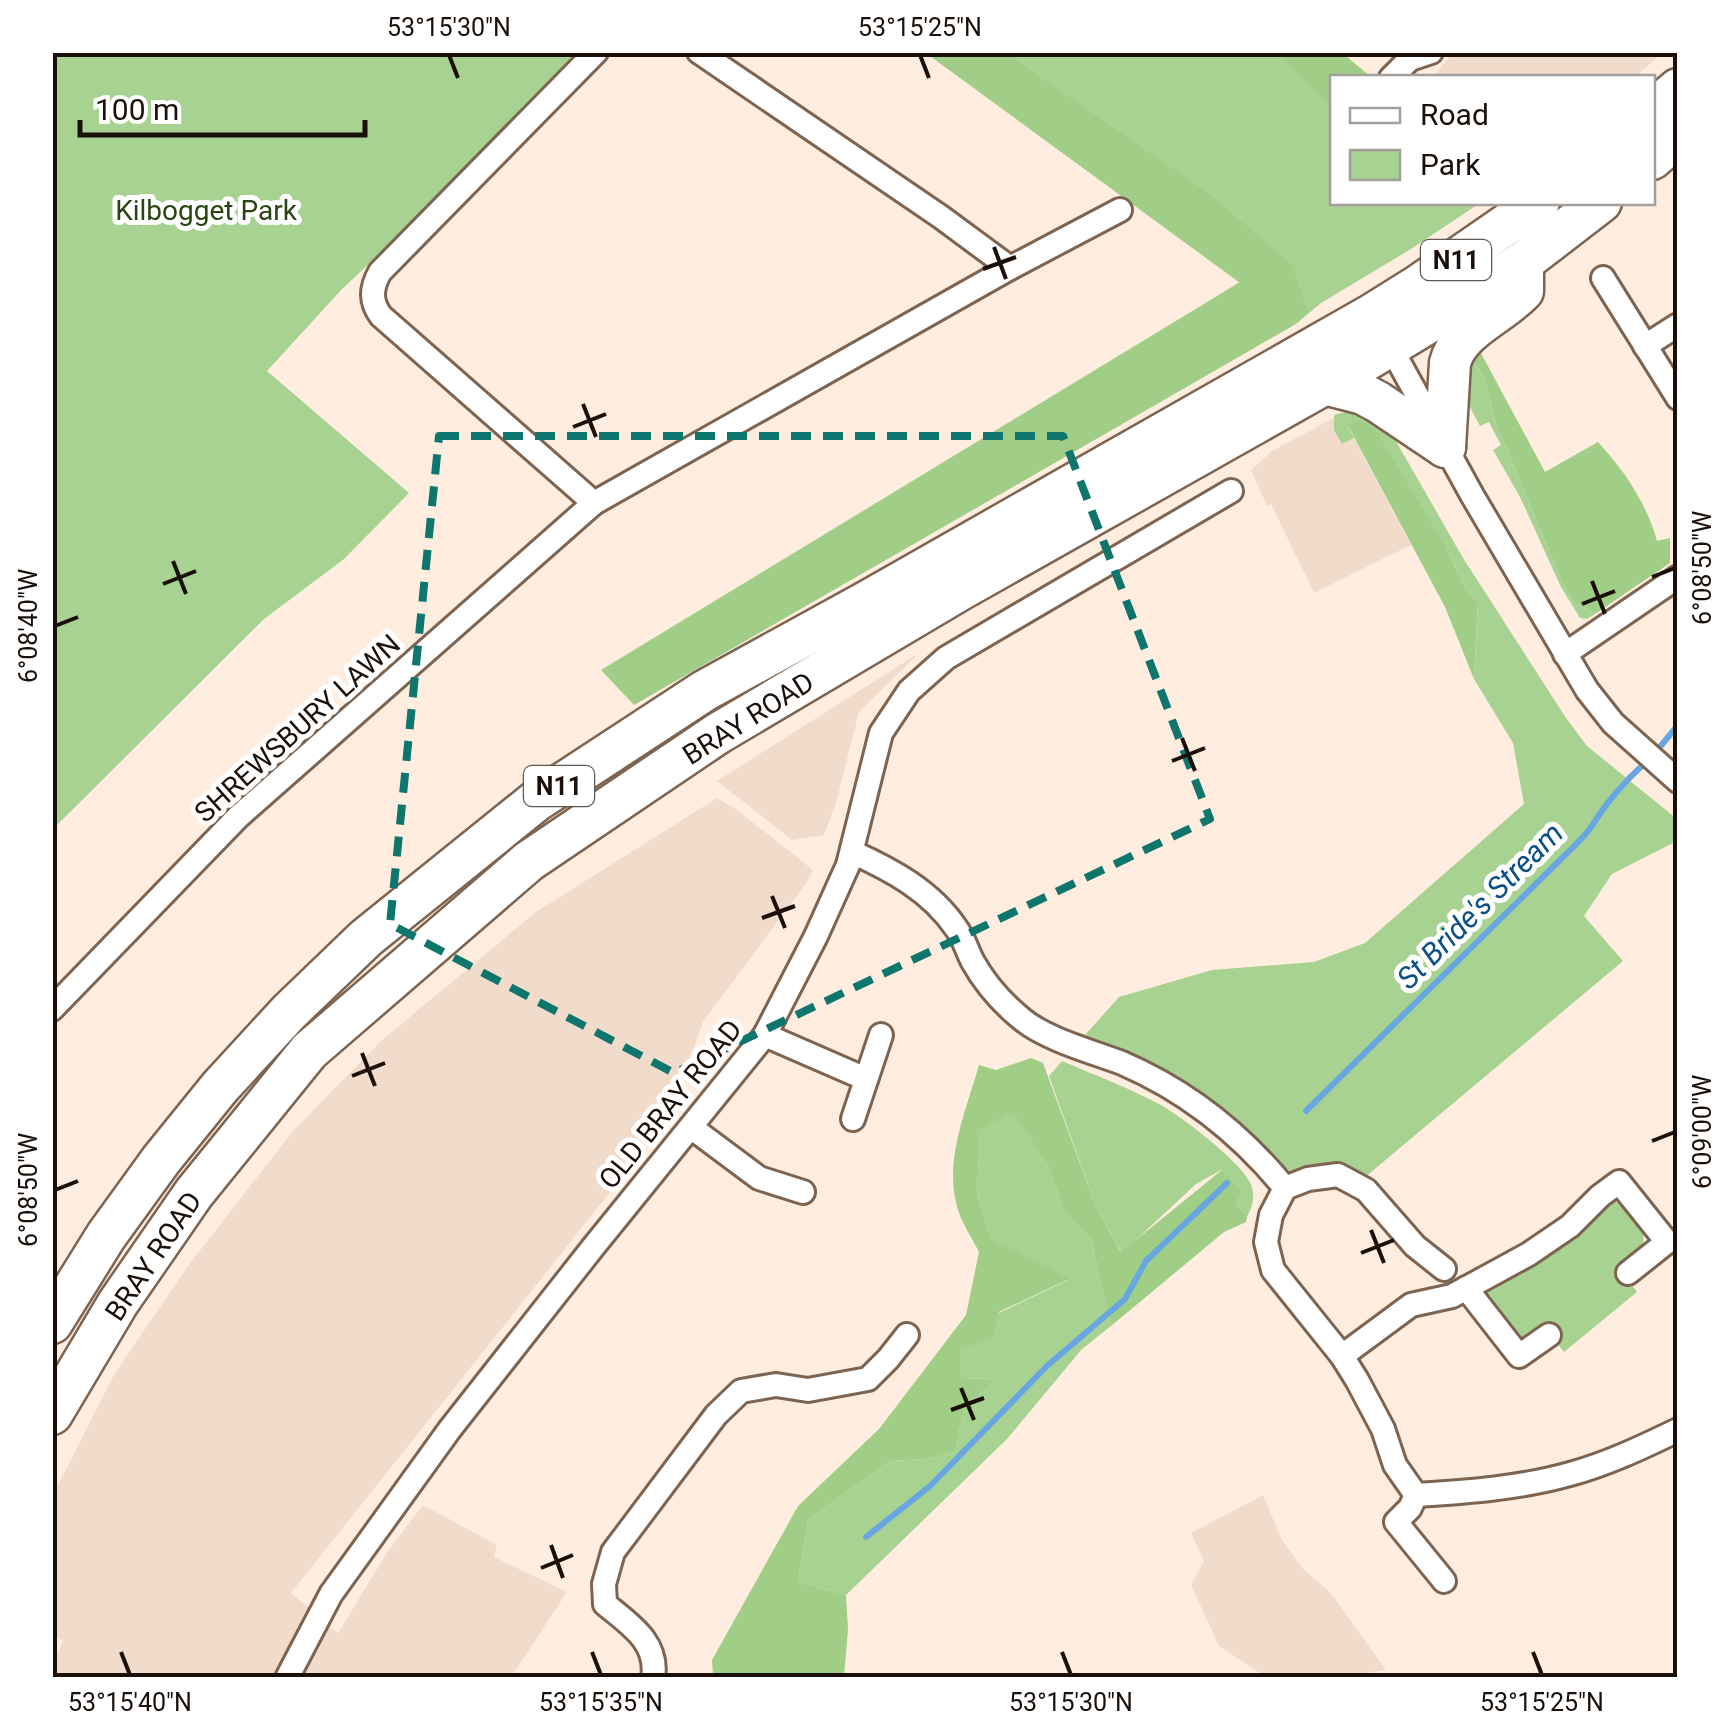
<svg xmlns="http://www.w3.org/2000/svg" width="1730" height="1730" font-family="Roboto,sans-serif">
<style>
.built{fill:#f1dccc}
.green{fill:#a8d291}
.forest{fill:#a0ce86}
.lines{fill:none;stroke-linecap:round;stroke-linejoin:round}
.stream{stroke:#68a6e2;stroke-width:6}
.street-casing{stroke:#7d6450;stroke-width:28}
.highway-casing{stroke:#7d6450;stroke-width:45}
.street{stroke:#fff;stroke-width:22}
.highway{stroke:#fff;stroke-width:40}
.marked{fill:none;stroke:#0f766e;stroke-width:8;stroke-dasharray:20 12;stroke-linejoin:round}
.ticks{fill:none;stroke:#1a1009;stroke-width:4}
.labels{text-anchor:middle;stroke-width:10;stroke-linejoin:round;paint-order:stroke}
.shield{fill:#fff;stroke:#5f5853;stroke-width:2.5}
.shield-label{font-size:25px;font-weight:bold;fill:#1a1009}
.park-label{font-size:28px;fill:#274412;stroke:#fff}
.street-label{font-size:28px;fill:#1a1009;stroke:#fff}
.water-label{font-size:30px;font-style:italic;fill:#0a5087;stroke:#fff}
.neatline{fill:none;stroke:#1a1009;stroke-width:4}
.ticks-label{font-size:25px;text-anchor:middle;fill:#1a1009}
</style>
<rect width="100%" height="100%" fill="#ffeddf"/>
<g class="built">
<path d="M1453 52H1662V53L1635 77H1433Z"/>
<path d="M1341 414 1411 545 1314 593 1271 504 1267 506 1251 470 1272 451Z"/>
<path d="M919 653 859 712 836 803 824 835 792 840 717 781Z"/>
<path d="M717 798 736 809 813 870 807 882 703 1022 693 1050 667 1100 615 1186 291 1593 338 1633 388 1551 423 1505 497 1545 494 1557 567 1592 511 1677 53 1678 52 1667 63 1641 53 1634V1495L115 1373 188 1266 293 1131 381 1041 536 912Z"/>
<path d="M1263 1495 1282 1540 1303 1569 1330 1592 1386 1670 1336 1677H1266L1219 1646 1191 1585 1204 1561 1191 1533Z"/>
</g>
<g class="green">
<path d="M52 53H578L568 66 424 213 342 289 267 371 409 493 344 559 264 619 53 829Z"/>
<path d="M926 53H1342L1371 77 1332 78V202L1480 203 1411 249 1321 303 1296 324Z"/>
<path d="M1468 350 1485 381 1496 423 1561 579 1572 600 1595 614 1587 619 1580 618 1561 587 1520 497 1493 450 1501 445 1489 422 1480 426 1467 402Z"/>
<path d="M1349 411 1358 412 1393 436 1463 558 1566 718 1587 746 1677 819V841L1612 874 1584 916 1623 961 1364 1178 1292 1172 1281 1166 1250 1135 1212 1102 1153 1065 1085 1035 1119 997 1212 970 1314 962 1365 943 1524 804 1513 743 1474 679 1478 601 1467 591 1445 546 1347 425 1354 438 1342 444 1334 430V415Z"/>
<path d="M1062 1061C1095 1075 1129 1088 1161 1105 1182 1117 1246 1165 1252 1187 1255 1198 1252 1208 1247 1217L1236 1203 1243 1192 1221 1170 1196 1184 1122 1253 1096 1207 1049 1076Z"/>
<path d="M1012 1110 1048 1166 1064 1210 1091 1239 1111 1326 1082 1349 1007 1439 846 1595 798 1582 808 1520 890 1461 927 1459 955 1452 965 1404 994 1379 960 1378V1349L999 1313 1068 1280 991 1239 977 1194 980 1131Z"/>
<path d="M1618 1202C1625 1208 1630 1214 1636 1221 1655 1244 1635 1253 1618 1267L1637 1292 1564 1352 1544 1327C1534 1334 1528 1340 1516 1338L1484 1296 1485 1290 1606 1203Z"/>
</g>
<g class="forest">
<path d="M926 53H1006L1212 196 1292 265 1308 312 1297 323 1290 318 1296 324 634 705 601 670 1240 282Z"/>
<path d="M1279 53H1342L1371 77 1332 78V107Z"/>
<path d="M1476 344 1545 472 1598 442C1624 470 1647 504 1657 541L1670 538V563L1595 614 1572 600 1561 579 1496 423 1485 381 1468 350Z"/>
<path d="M1361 420 1375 429 1445 546 1467 591 1478 601 1474 679 1445 607 1347 424Z"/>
<path d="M1031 1058 1043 1063 1096 1207 1121 1252 1222 1170 1243 1192 1236 1203 1247 1217 1246 1222 1224 1232 1111 1326 1091 1239 1064 1210 1048 1166 1012 1111 980 1131 977 1194 991 1239 1069 1279 999 1312 993 1338 960 1349V1378L996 1379 965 1404 955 1452 927 1459 890 1461 808 1520 798 1582 846 1595 848 1629 844 1677H713L712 1660 798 1506 879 1429 966 1315 979 1252C972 1238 963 1225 958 1210 943 1162 966 1111 979 1065L996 1070Z"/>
</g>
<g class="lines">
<g class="stream">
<path d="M1655 753 1678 725"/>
<path d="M1306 1111 1560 860C1571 849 1585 837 1593 824 1608 800 1625 781 1646 762"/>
<path d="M866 1537 930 1486 1047 1366 1125 1299 1146 1261 1227 1183"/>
</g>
<defs>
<g id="street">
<path d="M699 52 941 217 1010 268"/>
<path d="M1391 78 1410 59 1431 52"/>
<path d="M1603 278 1678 398"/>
<path d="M1390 346 1472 495 1587 690 1613 723 1678 781"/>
<path d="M1645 346 1678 325"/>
<path d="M594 503 381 316C370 301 371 288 380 272L596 52"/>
<path d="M1565 654 1678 577"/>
<path d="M852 852C892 870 931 891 956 928 964 938 967 951 973 962 986 985 1003 1004 1023 1020 1046 1039 1093 1052 1122 1063 1187 1091 1240 1133 1285 1188"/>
<path d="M52 1009 238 817 594 503 1010 268 1120 210"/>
<path d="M765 1035 866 1079"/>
<path d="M853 1119 881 1035"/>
<path d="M692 1128 759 1178 803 1192"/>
<path d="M1444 1269 1415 1246 1366 1190 1338 1175 1308 1179 1285 1188 1271 1215 1266 1242 1273 1270 1342 1356 1357 1380 1383 1429 1395 1465 1416 1495C1467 1492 1520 1488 1570 1474 1607 1464 1643 1447 1678 1430"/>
<path d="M1466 1288 1519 1356 1549 1335"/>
<path d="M1342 1356 1411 1305 1452 1296 1529 1254 1570 1226 1600 1196 1619 1182 1667 1242 1628 1273"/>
<path d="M1416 1495 1410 1508 1396 1522 1444 1581"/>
<path d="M287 1678 331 1594 450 1429 594 1246 765 1035 816 936 848 865 881 733 909 691 946 658 1231 491"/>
<path d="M653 1678C659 1642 629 1624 605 1604L604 1584 613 1552 716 1415 741 1391 776 1385 808 1390 868 1379 888 1359 907 1335"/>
</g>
<g id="highway">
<path d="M1652 111 1678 89"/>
<path d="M1652 159 1678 136"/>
<path d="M1324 384 1363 394 1378 402 1445 447"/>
<path d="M1445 447 1450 363C1458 330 1499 316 1523 291V262"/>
<path d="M52 1323 106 1236 161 1160 220 1087 289 1012 366 938 536 801 704 691 866 602 1371 315 1419 285 1539 202"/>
<path d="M52 1414 118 1303 194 1193 309 1051 529 861 717 734 960 590 1357 366 1438 317 1523 262 1601 202"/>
</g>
</defs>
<use href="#street" class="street-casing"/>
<use href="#highway" class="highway-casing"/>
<use href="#street" class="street"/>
<use href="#highway" class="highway"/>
</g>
<path class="marked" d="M439 436H1063L1210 819 674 1073 390 924Z"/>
<path class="ticks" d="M449 55 458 78M920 55 929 78M994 247 1006 279M983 269 1016 257M583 404 596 437M573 427 606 414M173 561 186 594M1652 577 1675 568M1592 581 1605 614M163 584 196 571M1582 604 1615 591M55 626 78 617M1182 738 1195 771M1172 761 1205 748M772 896 785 928M762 918 795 906M362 1053 375 1086M352 1076 385 1063M1652 1141 1675 1132M55 1190 78 1181M1371 1230 1384 1263M1361 1253 1394 1240M961 1388 974 1420M951 1410 984 1398M551 1545 563 1578M541 1568 573 1555M121 1652 130 1675M592 1652 601 1675M1062 1652 1071 1675M1533 1652 1542 1675"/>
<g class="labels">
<g class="shield">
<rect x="1421" y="240" width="70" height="40" rx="8"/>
<rect x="524" y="766" width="70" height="40" rx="8"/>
</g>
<g class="shield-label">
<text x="1456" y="269">N11</text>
<text x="559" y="795">N11</text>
</g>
<g class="park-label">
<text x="206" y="220">Kilbogget Park</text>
</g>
<g class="street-label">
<text transform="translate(748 718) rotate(-32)" y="10">BRAY ROAD</text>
<text transform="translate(297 728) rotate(-42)" y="10">SHREWSBURY LAWN</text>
<text transform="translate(670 1104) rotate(-51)" y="10">OLD BRAY ROAD</text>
<text transform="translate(153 1256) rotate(-56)" y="10">BRAY ROAD</text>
</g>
<g class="water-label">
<text transform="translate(1480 906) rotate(-45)" y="10">St Bride's Stream</text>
</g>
</g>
<rect width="1730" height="1730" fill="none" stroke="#ffffff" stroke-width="110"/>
<rect x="1330" y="75" width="325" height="130" fill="#ffffff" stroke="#a39f9d" stroke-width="2.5"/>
<rect x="1350" y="108" width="50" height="15" fill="#ffffff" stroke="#a39f9d" stroke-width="2.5"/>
<text x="1420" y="125" font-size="30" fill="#1a1009">Road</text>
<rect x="1350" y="150" width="50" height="30" fill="#a8d291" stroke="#a39f9d" stroke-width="2.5"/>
<text x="1420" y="175" font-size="30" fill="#1a1009">Park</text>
<path d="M80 120v15h285v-15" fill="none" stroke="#1a1009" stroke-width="5"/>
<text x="95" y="120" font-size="30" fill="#1a1009" stroke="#ffffff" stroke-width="8" paint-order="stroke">100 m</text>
<rect x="55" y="55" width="1620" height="1620" class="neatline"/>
<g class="ticks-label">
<text x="449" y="36">53°15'30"N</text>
<text x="920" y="36">53°15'25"N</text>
<text transform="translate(1702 568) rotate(-90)" y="9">6°08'50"W</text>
<text transform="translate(28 626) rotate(-90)" y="9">6°08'40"W</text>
<text transform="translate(1702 1132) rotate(-90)" y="9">6°09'00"W</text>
<text transform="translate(28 1190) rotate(-90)" y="9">6°08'50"W</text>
<text x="130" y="1711">53°15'40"N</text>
<text x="601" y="1711">53°15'35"N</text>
<text x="1071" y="1711">53°15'30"N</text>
<text x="1542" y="1711">53°15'25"N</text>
</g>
</svg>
